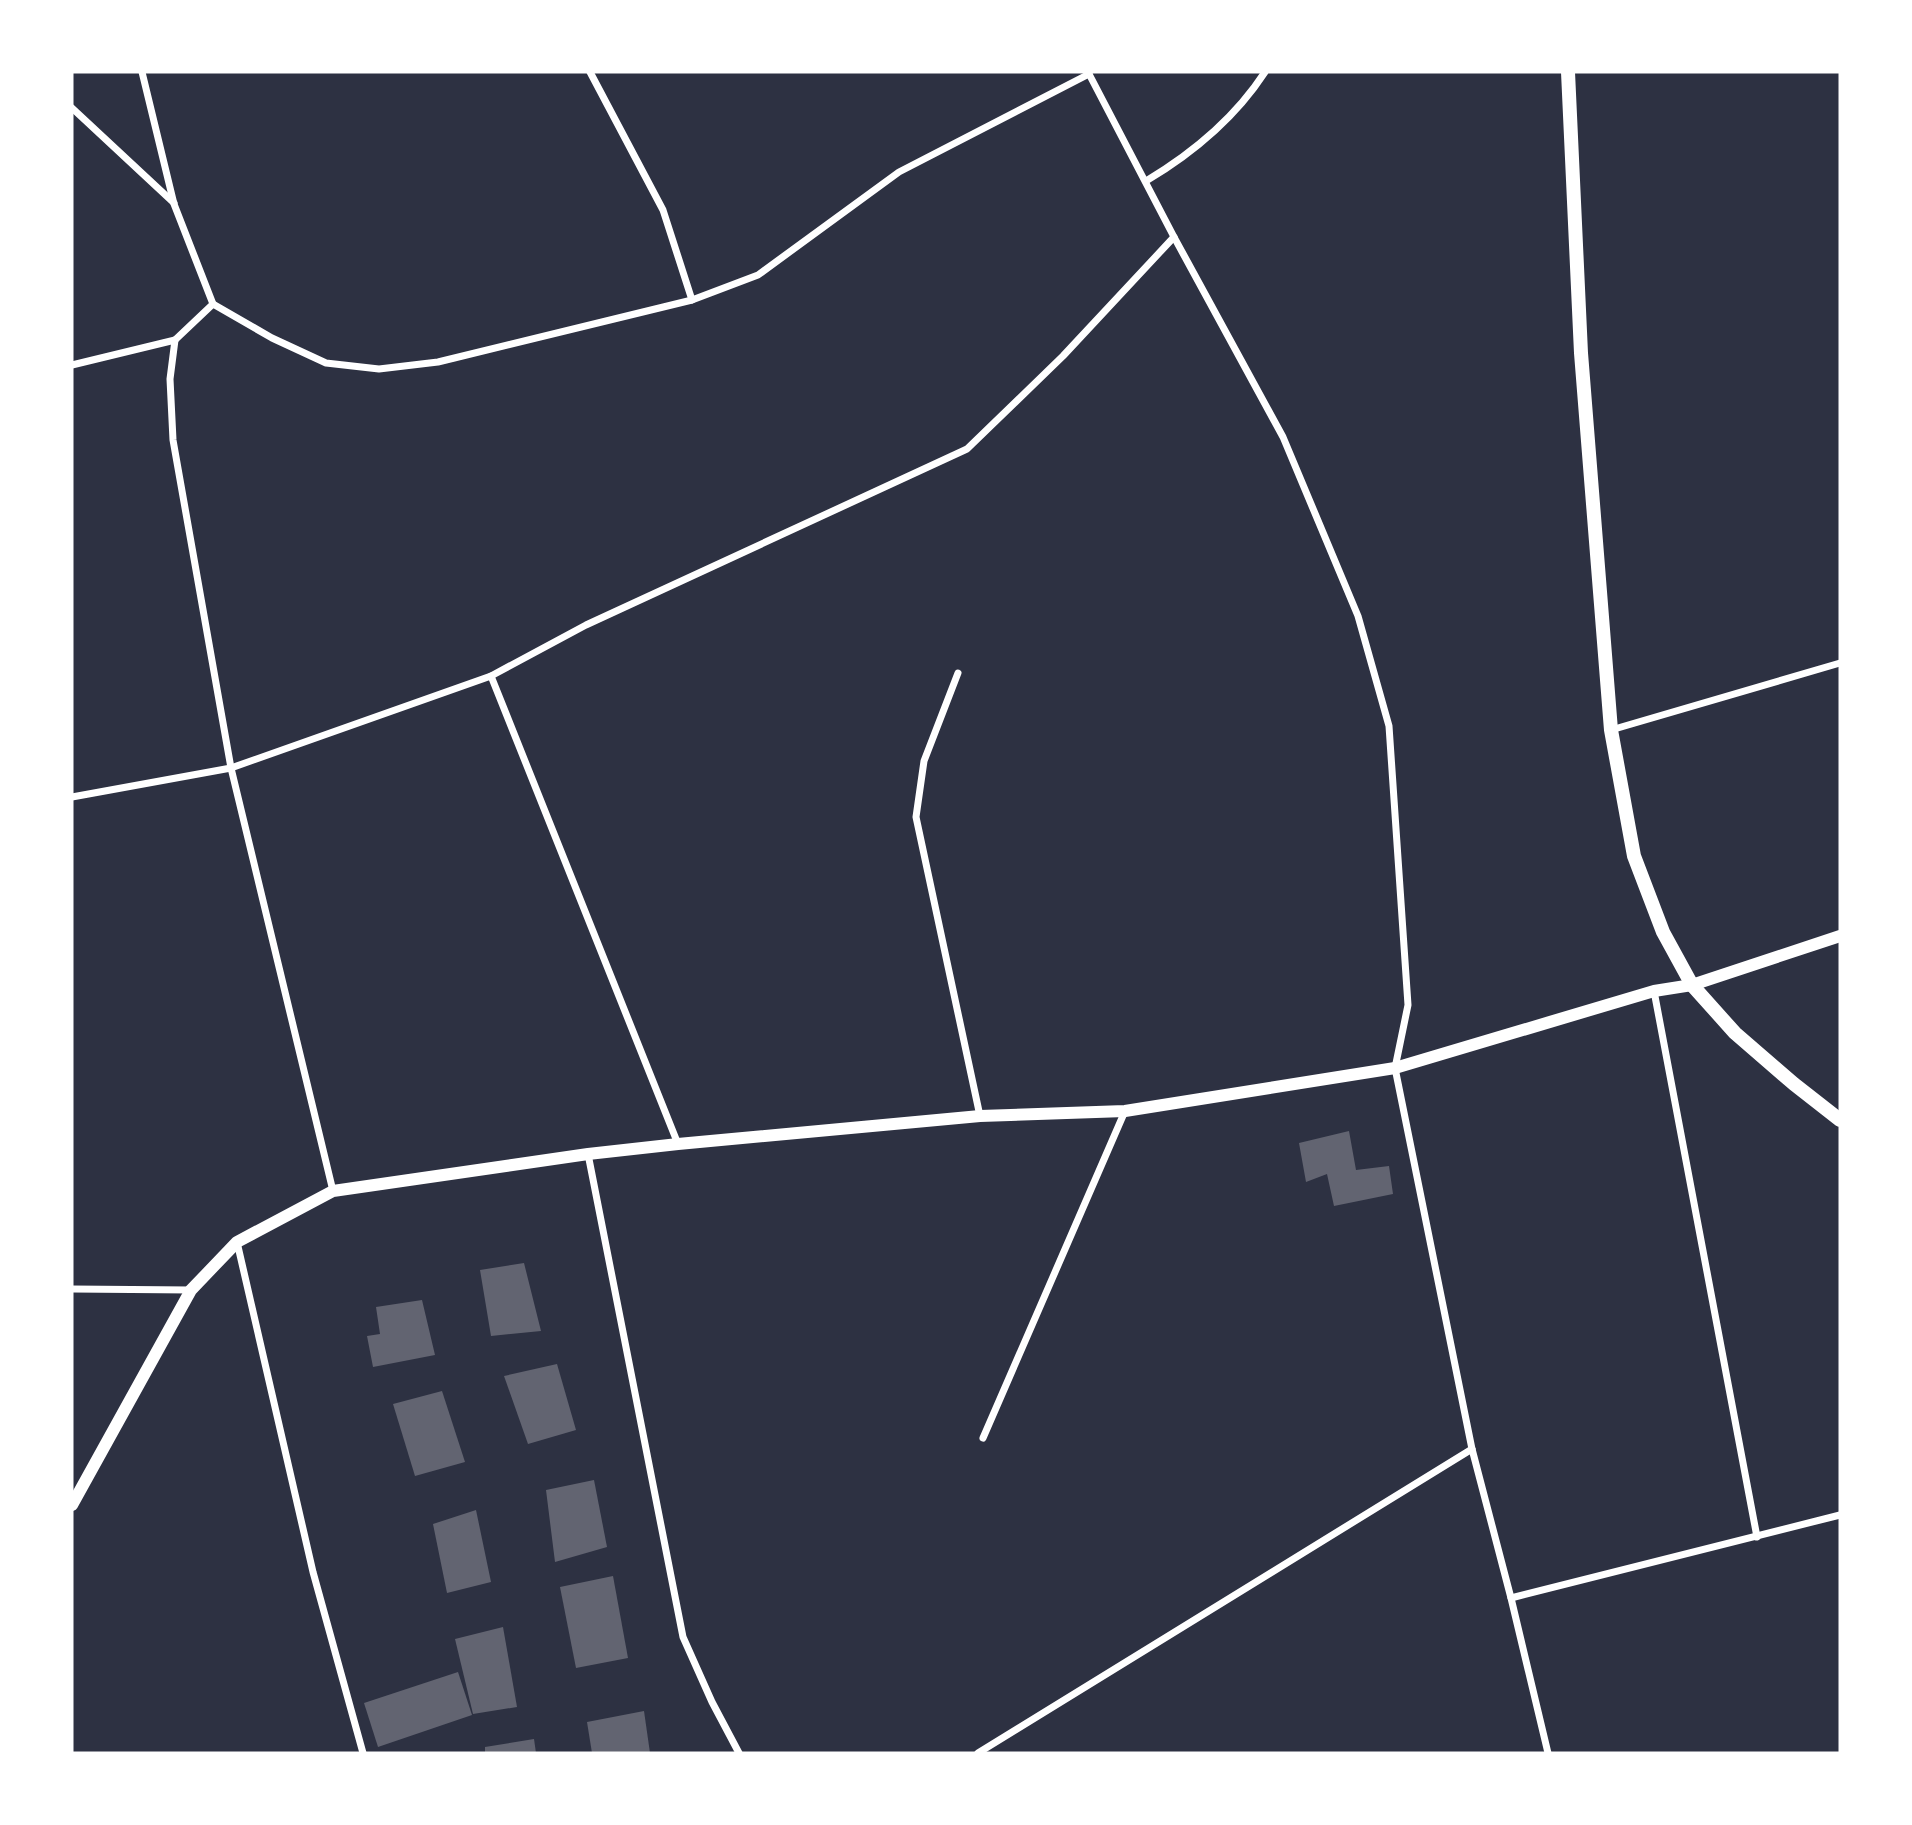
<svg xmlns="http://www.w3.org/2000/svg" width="1912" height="1825" font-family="Ubuntu,sans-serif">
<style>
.building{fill:#626471}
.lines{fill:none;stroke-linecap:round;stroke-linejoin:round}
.minor{stroke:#fff;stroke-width:7}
.tertiary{stroke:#fff;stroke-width:12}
.secondary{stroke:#fff;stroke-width:14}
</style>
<rect width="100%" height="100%" fill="#2d3142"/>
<g class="building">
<path d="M1349 1131 1356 1170 1389 1166 1393 1194 1334 1206 1327 1174 1306 1182 1299 1143Z"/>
<path d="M524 1263 541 1331 491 1336 480 1270Z"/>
<path d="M422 1300 435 1355 373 1367 367 1336 380 1334 376 1307Z"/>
<path d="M557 1364 576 1430 528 1444 504 1376Z"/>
<path d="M442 1391 465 1462 415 1476 393 1404Z"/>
<path d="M594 1480 607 1547 555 1562 546 1490Z"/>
<path d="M476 1510 491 1582 447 1593 433 1524Z"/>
<path d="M613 1576 628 1658 576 1668 560 1587Z"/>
<path d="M503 1627 517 1707 473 1714 455 1639Z"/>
<path d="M458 1672 472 1715 378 1747 364 1703Z"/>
<path d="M644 1711 650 1753H592L587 1722Z"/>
<path d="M534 1739 536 1753H485V1747Z"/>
</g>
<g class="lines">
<g class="minor">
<path d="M142 72 174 204 213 304 272 338 326 363 379 369 438 362 692 300 758 275 899 172 1089 74"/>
<path d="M590 72 663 210 692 300"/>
<path d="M1088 72 1174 237 1283 437 1358 616 1389 726 1408 1005 1395 1068 1472 1449 1511 1598 1548 1753"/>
<path d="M72 108 174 203"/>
<path d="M1146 181C1193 153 1235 118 1265 72"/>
<path d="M213 304 175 340 170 379 173 440 231 768 333 1191"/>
<path d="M72 365 175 340"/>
<path d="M958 673 924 761 916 817 980 1116"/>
<path d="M491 676 678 1144"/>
<path d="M1611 730 1840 663"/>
<path d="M72 797 231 768 491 676 586 625 967 449 1063 356 1174 237"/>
<path d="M1654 991 1757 1537"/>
<path d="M588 1154 683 1637 712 1702 739 1753"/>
<path d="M237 1242 313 1572 363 1753"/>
<path d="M72 1289 191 1290"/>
<path d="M983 1438 1125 1111"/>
<path d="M1511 1598 1840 1515"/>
<path d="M978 1753 1472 1449"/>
</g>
<path class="tertiary" d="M72 1505 191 1290 237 1242 333 1191 588 1154 678 1144 980 1116 1125 1111 1395 1068 1654 991 1692 985 1840 936"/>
<path class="secondary" d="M1568 72 1581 353 1611 730 1634 856 1663 932 1692 985 1735 1033 1794 1084 1840 1120"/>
</g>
<rect width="1912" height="1825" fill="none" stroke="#ffffff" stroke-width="147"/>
</svg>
